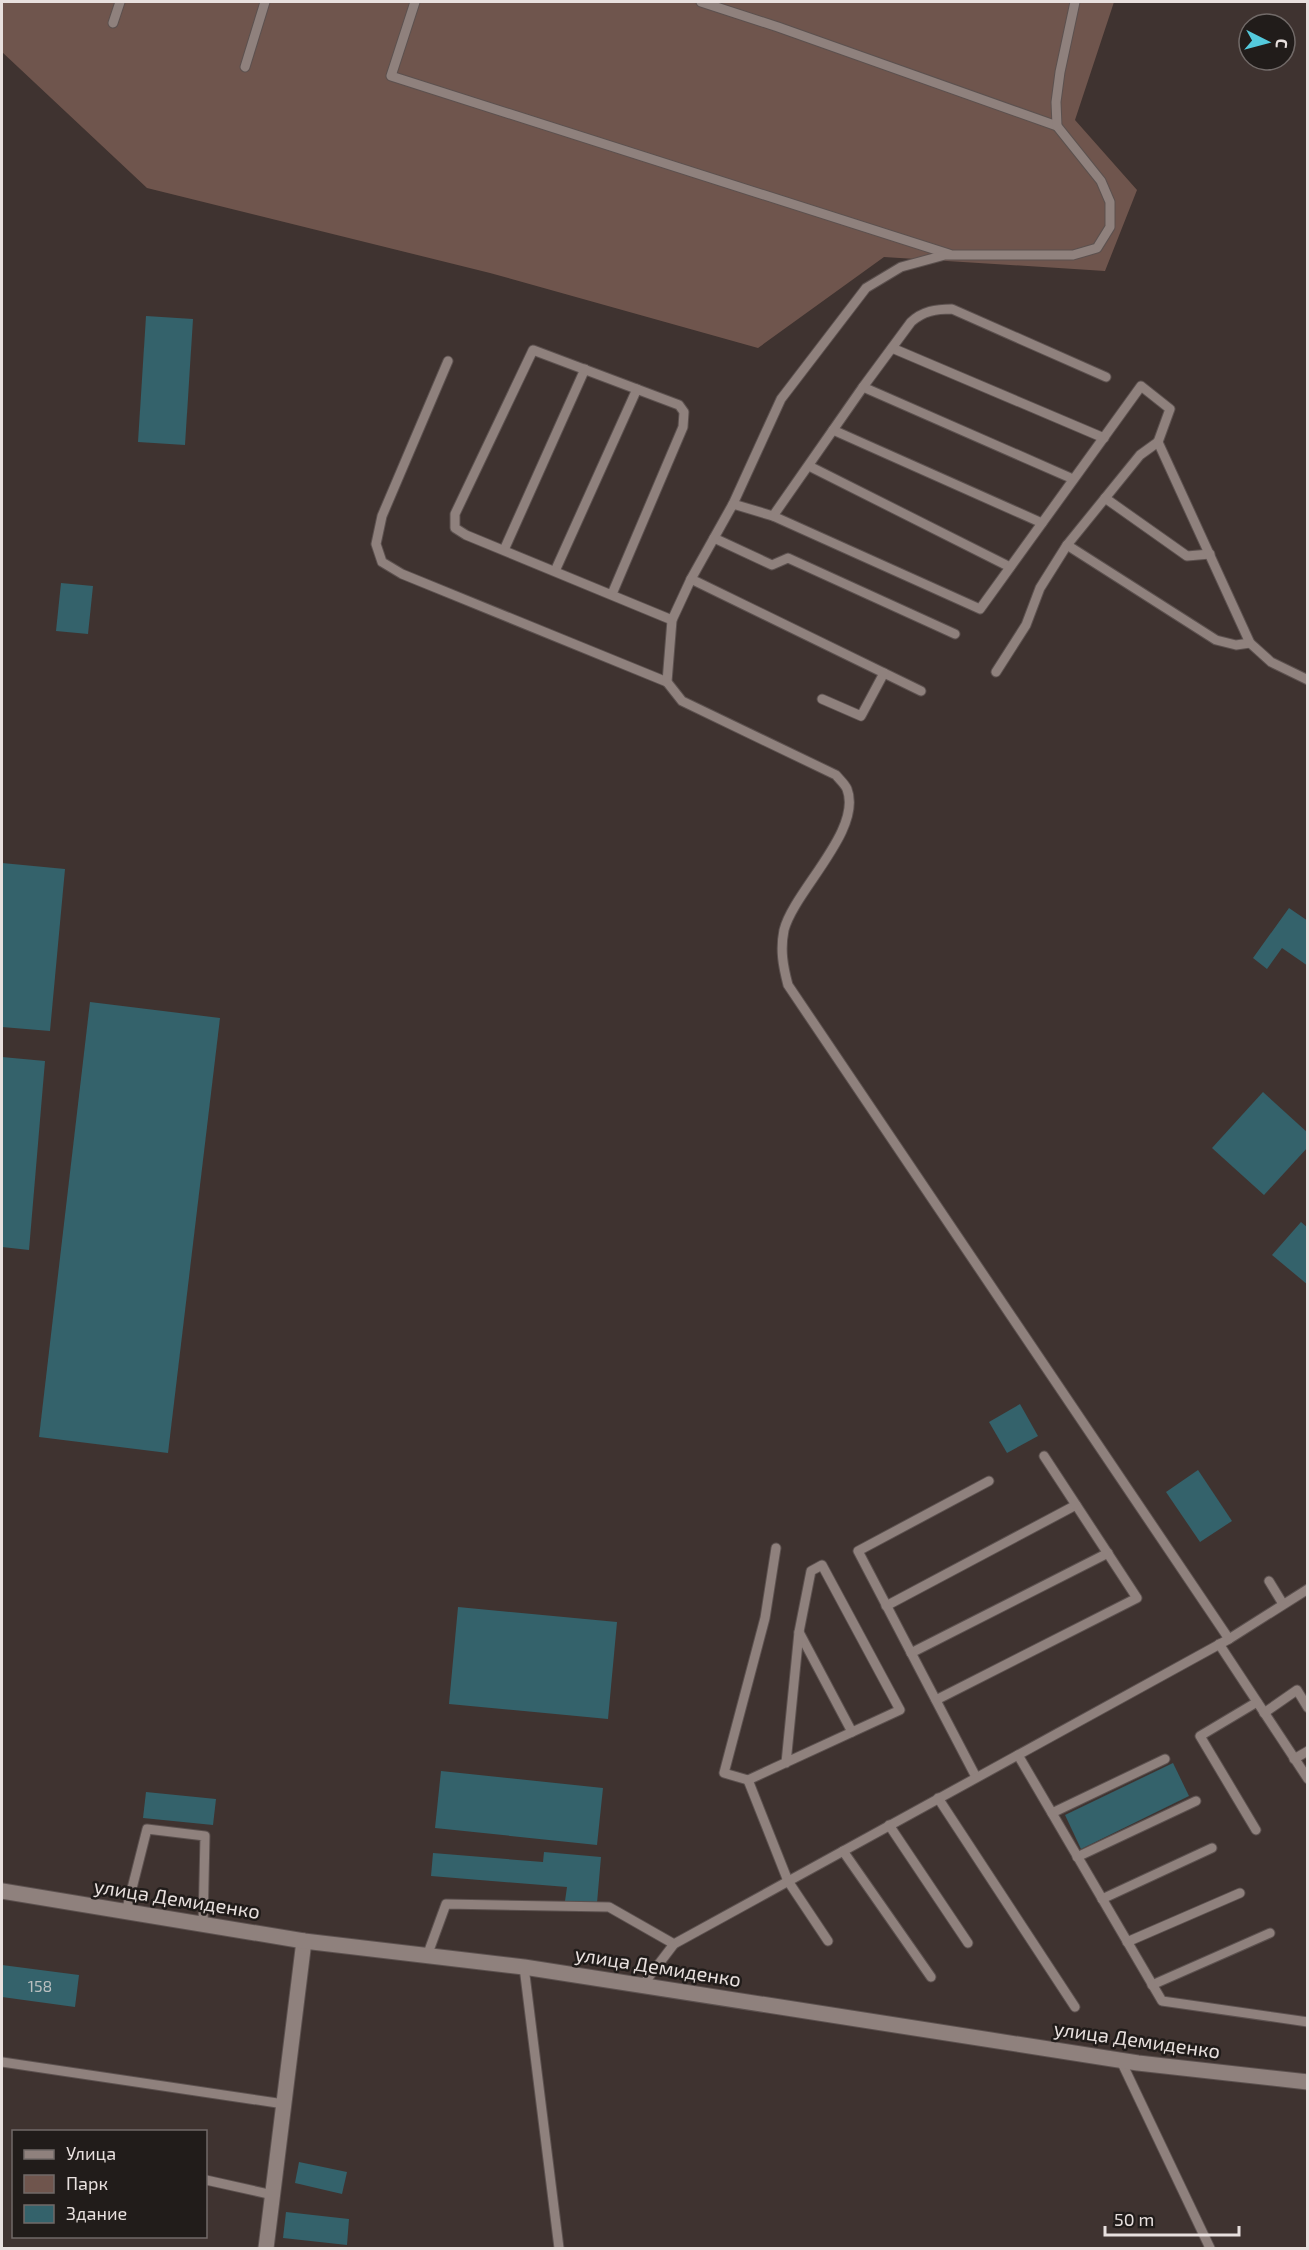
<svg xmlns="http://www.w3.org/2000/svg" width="1309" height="2250" font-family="'Exo 2',sans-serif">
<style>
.green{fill:#6f554d}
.building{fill:#34626b}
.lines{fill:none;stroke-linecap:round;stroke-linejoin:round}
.lane-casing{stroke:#5c514f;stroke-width:11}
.street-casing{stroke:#5c514f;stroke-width:17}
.secondary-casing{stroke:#5c514f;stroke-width:17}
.lane{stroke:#8f817d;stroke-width:9}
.street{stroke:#8f817d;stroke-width:15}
.secondary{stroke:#8f817d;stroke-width:15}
.labels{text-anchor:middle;stroke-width:5;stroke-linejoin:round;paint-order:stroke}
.number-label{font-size:16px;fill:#bbc0c1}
.street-label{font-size:20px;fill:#e8e0de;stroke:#211c1a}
</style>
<rect width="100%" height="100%" fill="#3f3330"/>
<path class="green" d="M2 2H1114L1075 120 1137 190 1105 271 884 257 758 348 490 273 147 188 2 52Z"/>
<g class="building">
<path d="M146 316 193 319 185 445 138 442Z"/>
<path d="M61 583 93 586 88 634 56 631Z"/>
<path d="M2 863 65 869 50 1031 2 1027Z"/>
<path d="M1289 908 1308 921V966L1282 948 1267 969 1253 958Z"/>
<path d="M90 1002 220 1018 168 1453 39 1437Z"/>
<path d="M2 1057 45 1061 29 1250 2 1247Z"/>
<path d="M1263 1092 1308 1133V1147L1264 1195 1212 1148Z"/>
<path d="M1301 1222 1308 1228V1285L1272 1255Z"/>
<path d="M1020 1404 1038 1436 1007 1453 989 1422Z"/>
<path d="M1198 1470 1232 1521 1200 1542 1166 1492Z"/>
<path d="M458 1607 617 1622 608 1719 449 1704Z"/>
<path d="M1173 1763 1189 1796 1081 1849 1065 1815Z"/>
<path d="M441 1771 603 1788 597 1845 435 1828Z"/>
<path d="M146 1792 216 1799 213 1825 143 1818Z"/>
<path d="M544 1852 601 1857 597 1903 565 1901 567 1887 431 1876 433 1853 543 1862Z"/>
<path d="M2 1965 79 1975 75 2007 2 1997Z"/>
<path d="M299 2162 347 2172 342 2194 295 2183Z"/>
<path d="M286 2212 349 2219 347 2245 283 2238Z"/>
</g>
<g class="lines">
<defs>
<g id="lane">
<path d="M415 2 391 76 949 254"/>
<path d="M701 2 778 27 1057 126"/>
<path d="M113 23 120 2"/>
<path d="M245 67 265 2"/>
<path d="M892 348 1104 438"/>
<path d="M448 361 382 516 376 544 382 562 402 574 667 682"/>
<path d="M863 387 1073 479"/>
<path d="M833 430 1042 523"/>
<path d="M809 466 1010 567"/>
<path d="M1105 498 1187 556 1210 554"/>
<path d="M733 504 781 399 866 288 901 267 945 255H1073L1097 248 1110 227V202L1101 181 1057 126 1056 102 1060 72 1075 2"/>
<path d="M773 516 863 387 911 322C923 311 936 309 952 309L1106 377"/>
<path d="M714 538 772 565 788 558 955 634"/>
<path d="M1067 545 1216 640 1236 645 1250 643"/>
<path d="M504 550 585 369"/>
<path d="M555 571 637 389"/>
<path d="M691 579 921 691"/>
<path d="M612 594 683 427 684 412 679 405 533 350 455 514V528L466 535 672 620"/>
<path d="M996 672 1026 625 1040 588 1067 545 1140 455 1158 442"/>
<path d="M822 699 861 716 884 673"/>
<path d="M1269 1581 1283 1604"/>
<path d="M886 1606 1076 1505"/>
<path d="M799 1632 852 1732"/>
<path d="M1229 1639 1308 1589"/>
<path d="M1219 1644 1308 1779"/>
<path d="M911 1653 1108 1553"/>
<path d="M936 1700 1137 1598 1044 1456"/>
<path d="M1264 1713 1297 1690 1308 1708"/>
<path d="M1018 1755 1162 2001 1308 2022"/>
<path d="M1294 1759 1308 1751"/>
<path d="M786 1763 799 1632 811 1571 822 1565 900 1710 748 1780 788 1881 828 1941"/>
<path d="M976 1777 858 1551 989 1481"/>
<path d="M748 1780 724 1773 765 1618 776 1548"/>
<path d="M938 1798 1075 2007"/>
<path d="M1052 1813 1165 1759"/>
<path d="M889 1825 968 1943"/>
<path d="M1256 1830 1200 1736 1257 1702"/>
<path d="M843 1851 931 1977"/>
<path d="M1077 1857 1196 1801"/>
<path d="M1102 1899 1212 1848"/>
<path d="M126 1912 147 1829 205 1836 203 1925"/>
<path d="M1127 1942 1240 1893"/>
<path d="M427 1956 446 1904 609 1907 674 1944"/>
<path d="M524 1967 559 2248"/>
<path d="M1152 1985 1270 1933"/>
<path d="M642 1986 674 1944 1229 1639 788 985C783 966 780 950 784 930 794 891 863 830 847 789 845 784 839 779 836 775L682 701 667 682 672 620 691 579 733 504 773 516 980 609 1141 386 1170 409 1158 442 1250 643 1271 662 1308 680"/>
<path d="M1121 2061 1210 2248"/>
<path d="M2 2062 284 2104"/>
<path d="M206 2180 273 2195"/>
</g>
<path id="street" d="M266 2248 304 1941"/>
<path id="secondary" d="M2 1891 304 1941 524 1967 1138 2063 1308 2082"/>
</defs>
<use href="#lane" class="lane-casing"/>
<use href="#street" class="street-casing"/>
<use href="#secondary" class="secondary-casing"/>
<use href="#lane" class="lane"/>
<use href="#street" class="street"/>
<use href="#secondary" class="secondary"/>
</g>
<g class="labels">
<g class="number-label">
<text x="40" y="1992">158</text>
</g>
<g class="street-label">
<text transform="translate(177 1899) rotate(9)" y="7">улица Демиденко</text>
<text transform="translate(658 1967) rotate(9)" y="7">улица Демиденко</text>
<text transform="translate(1137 2040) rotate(8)" y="7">улица Демиденко</text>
</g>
</g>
<rect width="1309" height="2250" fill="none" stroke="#e8e0de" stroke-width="6"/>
<rect x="12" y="2130" width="195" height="108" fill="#211c1a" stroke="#716a68" stroke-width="1.5"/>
<rect x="24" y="2150" width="30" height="9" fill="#8f817d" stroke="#716a68" stroke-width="1.5"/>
<text x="66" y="2160" font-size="18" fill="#e8e0de">Улица</text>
<rect x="24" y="2175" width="30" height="18" fill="#6f554d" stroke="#716a68" stroke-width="1.5"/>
<text x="66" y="2190" font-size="18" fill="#e8e0de">Парк</text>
<rect x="24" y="2205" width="30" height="18" fill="#34626b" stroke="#716a68" stroke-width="1.5"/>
<text x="66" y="2220" font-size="18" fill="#e8e0de">Здание</text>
<g transform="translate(1267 42) rotate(96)"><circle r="28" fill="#211c1a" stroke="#716a68" stroke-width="1.5"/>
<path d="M0-4.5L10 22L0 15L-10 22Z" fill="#54cadd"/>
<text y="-9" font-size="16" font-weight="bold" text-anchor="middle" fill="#e8e0de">С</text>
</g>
<path d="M1105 2226v9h134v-9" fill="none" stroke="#e8e0de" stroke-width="3"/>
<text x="1114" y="2226" font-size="18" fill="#e8e0de" stroke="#211c1a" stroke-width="4.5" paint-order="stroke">50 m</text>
</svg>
